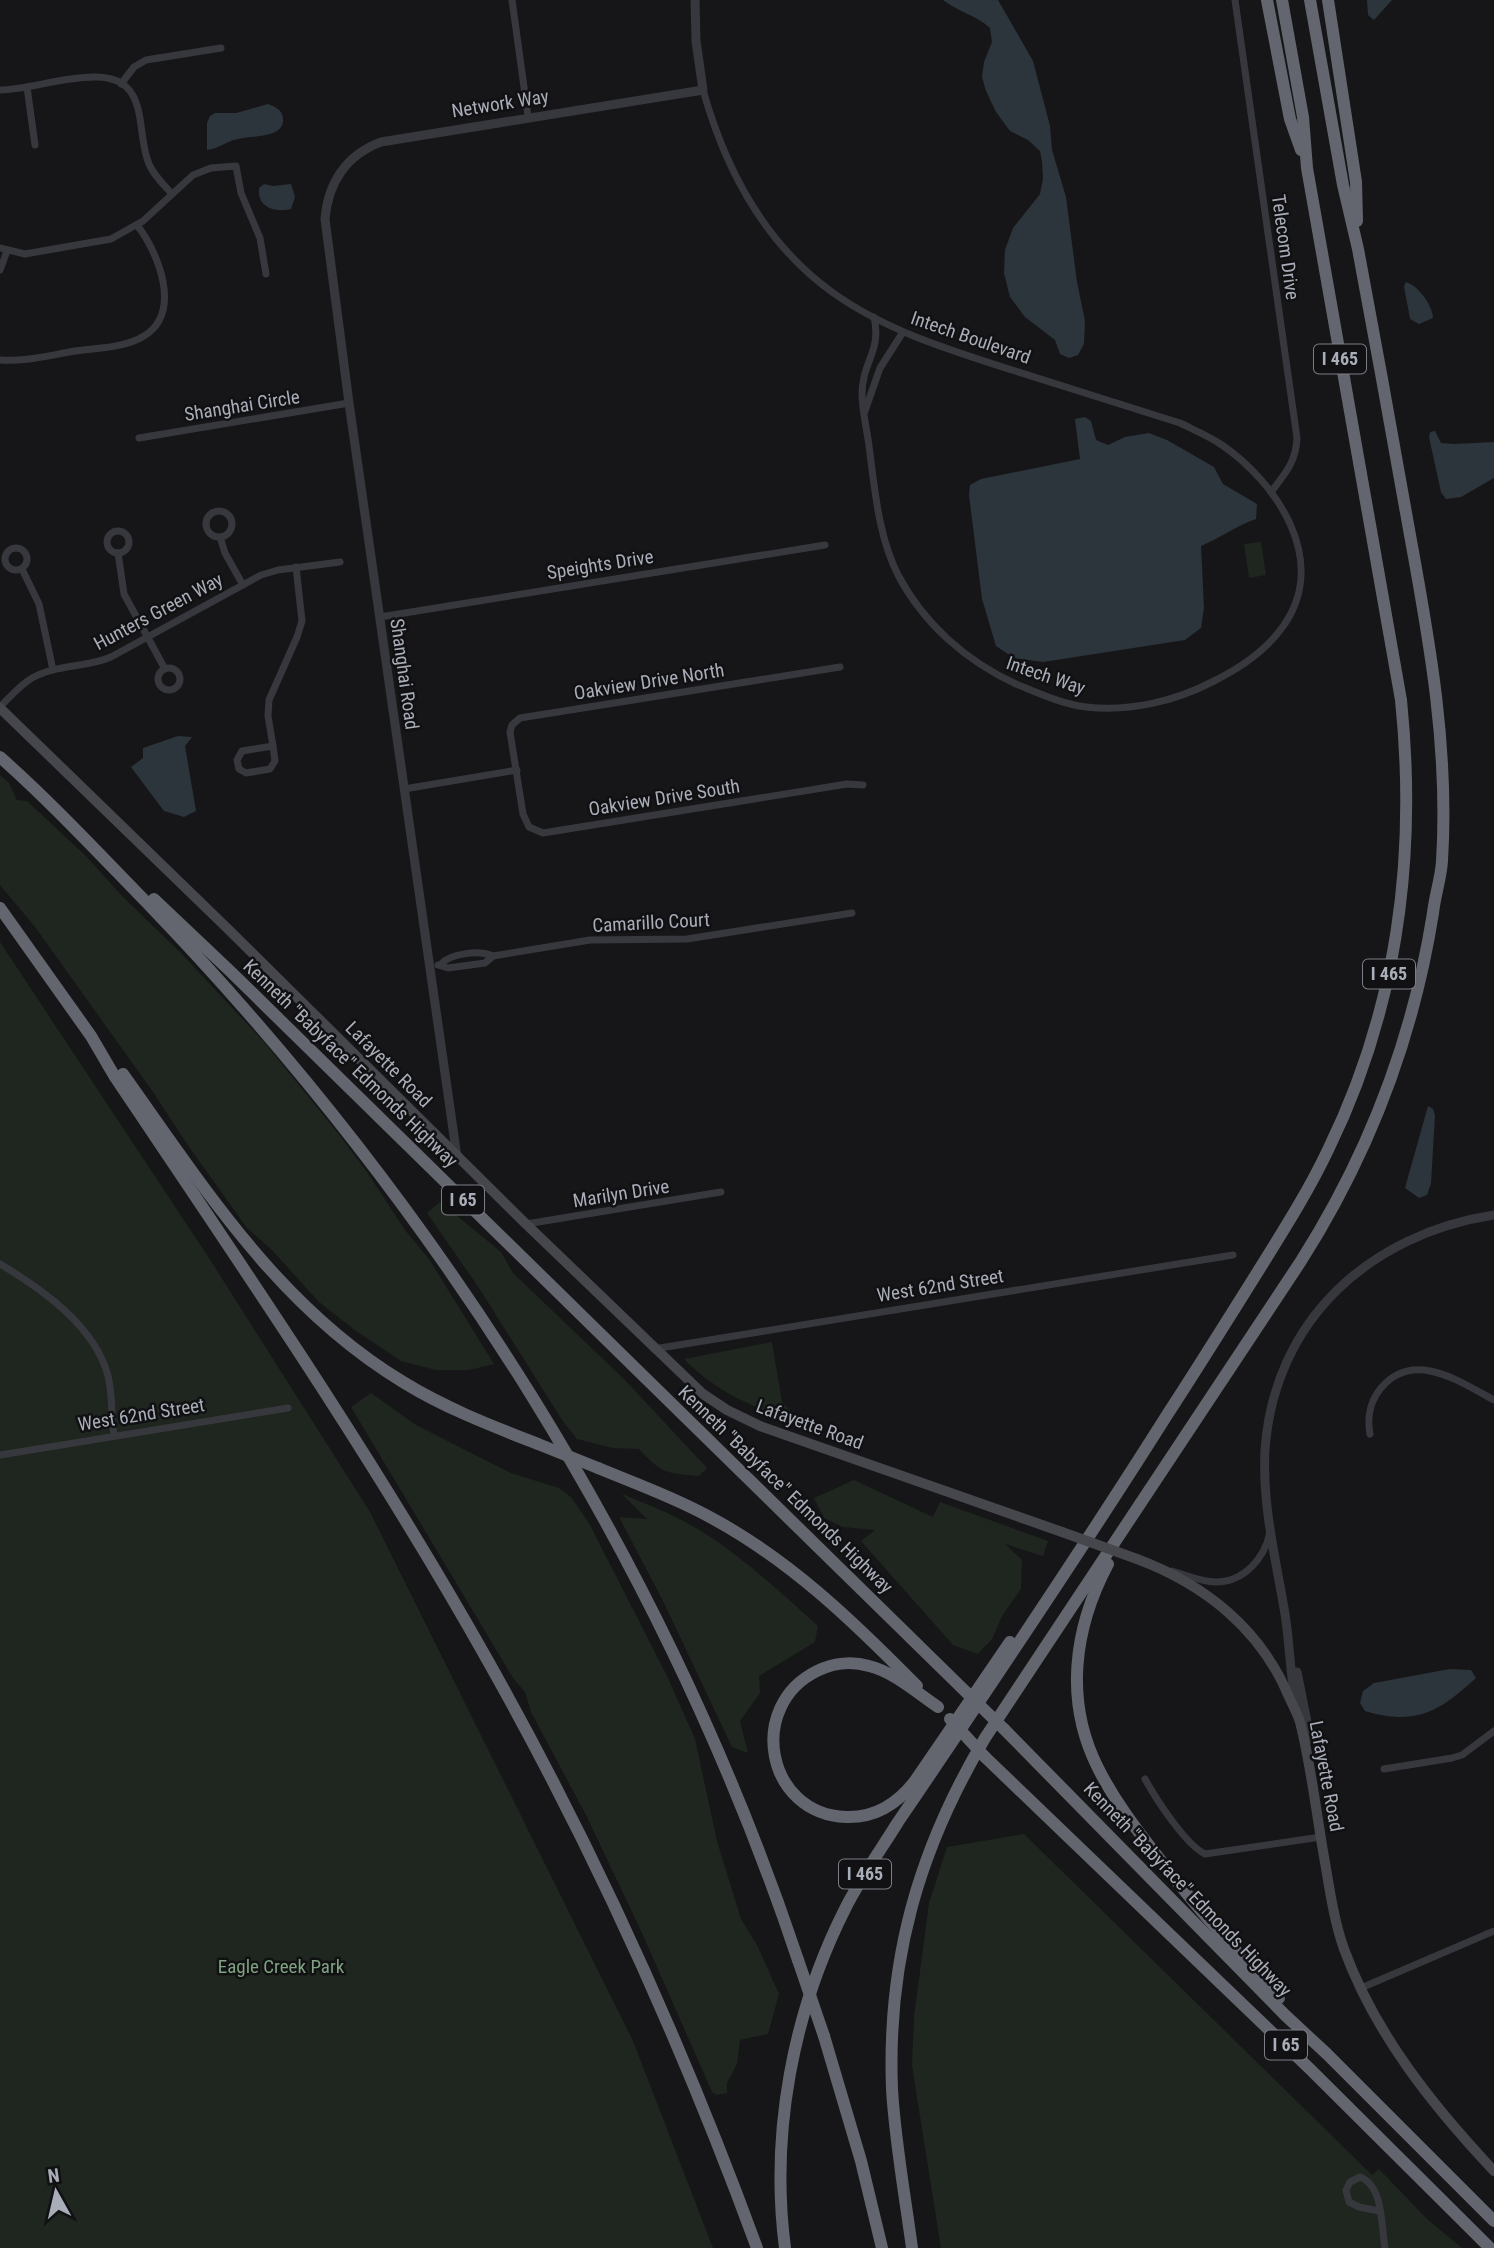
<svg xmlns="http://www.w3.org/2000/svg" width="1494" height="2248" font-family="'Roboto Condensed',sans-serif">
<style>
.green{fill:#1e261f}
.water{fill:#2c353c}
.lines{fill:none;stroke-linecap:round;stroke-linejoin:round}
.minor{stroke:#37383d;stroke-width:7}
.tertiary{stroke:#37383d;stroke-width:9}
.secondary{stroke:#45474d;stroke-width:10}
.motorway{stroke:#63666e;stroke-width:12}
.secondary-bridge{stroke:#45474d;stroke-width:10}
.motorway-bridge{stroke:#63666e;stroke-width:12}
.labels{text-anchor:middle;stroke-width:5;stroke-linejoin:round;paint-order:stroke}
.shield{fill:#111113;stroke:#7b7e86;stroke-width:2}
.shield-label{font-size:18px;font-weight:bold;fill:#a8adb8}
.street-label{font-size:19px;fill:#a8adb8;stroke:#111113}
.park-label{font-size:19px;fill:#7fa381;stroke:#111113}
</style>
<rect width="100%" height="100%" fill="#161618"/>
<g class="green">
<path d="M1261 542 1266 575 1249 578 1244 544Z"/>
<path d="M0 775 9 783 17 800 27 801 86 856 122 896 180 952 264 1042 337 1132 367 1172 405 1230 429 1259 494 1364 469 1370H436L401 1361 356 1331 319 1302 271 1249 247 1228 187 1144 153 1092 35 927 0 885Z"/>
<path d="M0 942 209 1258 370 1512 633 2041 713 2248H0Z"/>
<path d="M440 1202 501 1252 513 1273 625 1380 707 1468 699 1476C666 1473 662 1474 639 1449L613 1448 577 1439 562 1420 479 1288 427 1213Z"/>
<path d="M772 1342 782 1402 797 1418 793 1422C750 1405 716 1392 684 1359Z"/>
<path d="M371 1393 416 1425 511 1473 559 1488 571 1497 589 1523 667 1676 695 1739 717 1841 741 1919 757 1945 779 1994 768 2034 740 2040 737 2064 727 2083V2093L717 2095 712 2092 642 1933 587 1817 531 1712 525 1692 513 1678 351 1407Z"/>
<path d="M854 1480 933 1517 940 1502 1048 1541 1043 1556 1005 1544 1022 1560 1021 1589 1002 1616 992 1639 978 1654 953 1645 861 1541 875 1530 843 1527 824 1518 814 1498Z"/>
<path d="M622 1494C651 1506 682 1518 709 1536 748 1562 783 1594 818 1626L815 1642 759 1676 760 1693 740 1721 748 1753 732 1747 663 1601 619 1517 647 1519Z"/>
<path d="M1024 1834 1372 2175 1379 2169 1427 2219 1462 2248H941L912 2066 914 2017 929 1903 947 1847Z"/>
</g>
<g class="water">
<path d="M943 0H998L1033 61 1050 126 1052 150 1066 197 1077 282 1085 321 1084 344 1078 355 1069 358 1060 354 1055 340 1025 317 1010 297 1004 273 1005 250 1013 228 1040 194 1043 179 1042 161 1040 151 1028 140 1010 131 996 112 986 91 982 77 984 62 992 42 990 28C976 15 958 12 943 0Z"/>
<path d="M1367 0H1392L1374 20 1368 15Z"/>
<path d="M268 104C276 107 282 110 283 118 285 139 252 135 238 139 227 141 218 149 207 150V123L210 116 215 113H236Z"/>
<path d="M264 184 273 186 291 184 295 197 291 209C274 213 257 207 259 188Z"/>
<path d="M1406 282C1418 286 1432 304 1433 318L1419 324 1410 319 1404 286Z"/>
<path d="M1085 417 1091 421 1096 440 1108 445 1125 437 1149 433 1167 440 1214 467 1223 484 1257 504 1256 519C1236 526 1220 538 1201 546L1204 608 1201 628 1185 640 1043 662 1014 658 996 646 982 599 969 495 970 485 981 479 1080 459 1075 419Z"/>
<path d="M1435 431 1441 443 1454 444 1494 442V478L1461 497 1446 499 1441 492 1429 437 1430 432Z"/>
<path d="M178 736 192 737 185 746 196 811 184 817 164 811 131 767 143 758V748Z"/>
<path d="M1428 1106 1433 1109 1435 1115 1431 1183 1427 1195 1419 1198 1405 1188Z"/>
<path d="M1450 1669 1471 1670 1476 1678C1439 1712 1415 1726 1365 1711L1360 1703 1363 1691 1374 1683Z"/>
</g>
<g class="lines">
<g class="minor">
<path d="M512 0 528 116"/>
<path d="M1235 0 1297 438C1296 462 1285 474 1271 492"/>
<path d="M121 84 134 67 146 60 221 48"/>
<path d="M27 87 35 145"/>
<path d="M0 90C32 89 64 76 97 77 151 78 135 132 149 164 154 176 164 185 172 194"/>
<path d="M703 90C725 168 764 243 832 292 886 331 950 350 1012 370 1068 388 1124 405 1180 423 1194 430 1209 436 1222 445 1277 483 1329 560 1284 625 1267 650 1240 668 1214 681 1176 701 1130 712 1086 707 1062 704 1038 693 1016 684 966 661 924 624 898 575 878 535 875 490 869 446 867 429 862 411 862 394 862 362 882 351 874 317"/>
<path d="M0 248 25 254 111 239 143 221 193 175 211 168 236 166 241 193 260 238 266 274"/>
<path d="M0 270 7 251"/>
<path d="M0 360C25 362 51 355 75 351 96 348 125 348 144 336 183 312 158 252 137 225"/>
<path d="M865 411 880 368 903 332"/>
<path d="M139 438 349 403"/>
<circle cx="219" cy="524" r="13"/>
<circle cx="118" cy="542" r="11"/>
<path d="M220 537 225 553 243 585"/>
<circle cx="16" cy="559" r="11"/>
<path d="M118 553 124 594 165 669"/>
<path d="M22 569 39 604 53 670"/>
<path d="M380 617 825 545"/>
<path d="M840 667 520 718 512 725 510 732 523 814 529 827 543 833 847 784 863 785"/>
<circle cx="169" cy="679" r="11"/>
<path d="M0 707C10 697 20 685 32 678 57 664 86 668 111 657L261 575 278 570 340 562"/>
<path d="M273 746 268 716 269 700 297 637 302 621 296 567"/>
<path d="M273 746 275 761 270 769 246 773 239 769 237 760 242 751Z"/>
<path d="M404 789 517 770"/>
<path d="M441 964C451 953 479 950 493 956L590 940 687 939 852 913"/>
<path d="M438 965 448 968 485 963 493 956"/>
<path d="M526 1224 721 1192"/>
<path d="M0 1264C42 1289 95 1326 108 1376 113 1396 111 1417 114 1436"/>
<path d="M654 1349 1233 1255"/>
<path d="M1370 1434C1367 1418 1370 1401 1381 1388 1414 1349 1460 1382 1494 1400"/>
<path d="M0 1455 288 1408"/>
<path d="M1172 1571C1186 1575 1201 1582 1216 1582 1244 1582 1265 1558 1270 1532"/>
<path d="M1384 1769 1452 1758 1462 1755 1494 1731"/>
<path d="M1145 1779C1156 1799 1185 1844 1205 1854L1321 1837"/>
<path d="M1361 1988 1494 1931"/>
<path d="M1379 2211 1359 2207 1349 2202 1346 2190 1350 2182 1360 2177C1384 2186 1381 2227 1385 2248"/>
</g>
<g class="tertiary">
<path d="M457 1157 349 403 325 219C328 183 346 155 381 142L703 90 696 41 695 0"/>
<path d="M1297 1672 1307 1722V1741"/>
<path d="M1297 1709C1290 1678 1290 1645 1285 1614 1276 1560 1262 1505 1265 1450 1274 1320 1370 1234 1494 1215"/>
</g>
<g class="secondary">
<path d="M0 708 228 929 526 1224 703 1394 727 1410 760 1426 1062 1532"/>
<path d="M1137 1559C1204 1584 1261 1629 1289 1697 1293 1706 1299 1716 1301 1726 1311 1767 1316 1810 1323 1851 1329 1884 1333 1918 1344 1949 1375 2034 1433 2106 1494 2171"/>
</g>
<g class="motorway">
<path d="M1267 0 1290 119 1301 150"/>
<path d="M1328 0 1356 182 1357 221"/>
<path d="M0 757C53 804 101 856 151 907 438 1206 666 1565 798 1960"/>
<path d="M154 899 230 971 967 1693"/>
<path d="M0 908 91 1036 115 1077C244 1269 375 1460 488 1661 594 1849 683 2046 757 2248"/>
<path d="M123 1074C205 1189 279 1307 403 1382 445 1408 492 1426 538 1444"/>
<path d="M598 1468C634 1483 671 1496 706 1515 788 1558 853 1621 917 1686"/>
<path d="M1108 1564C1074 1628 1064 1701 1098 1768 1114 1800 1136 1829 1158 1857 1195 1906 1237 1953 1279 1998"/>
<path d="M938 1707C917 1693 894 1672 869 1666 852 1661 833 1663 817 1671 746 1706 766 1814 846 1817 875 1818 898 1803 915 1781L1010 1642"/>
<path d="M1004 1729 1285 2015 1327 2054 1494 2221"/>
<path d="M985 1757 1311 2070 1490 2248"/>
<path d="M824 2036 861 2161 882 2248"/>
<path d="M785 2248C770 2133 793 2012 845 1909 860 1879 880 1851 898 1822 989 1688 1080 1553 1167 1415 1199 1366 1230 1316 1262 1265 1285 1228 1309 1190 1328 1150 1398 1007 1417 857 1401 700L1307 168 1303 117 1282 0"/>
<path d="M912 2248C905 2195 895 2142 892 2089 887 1959 919 1849 985 1738L1301 1261C1369 1154 1413 1039 1433 913 1435 895 1441 878 1442 861 1449 750 1430 644 1410 535 1393 440 1376 344 1358 249L1343 185 1310 0"/>
</g>
<path class="secondary-bridge" d="M1062 1532 1137 1559"/>
<g class="motorway-bridge">
<path d="M538 1444 598 1468"/>
<path d="M967 1693 1004 1729"/>
<path d="M950 1719 985 1757"/>
<path d="M798 1960 824 2036"/>
</g>
</g>
<g class="labels">
<g class="shield">
<rect x="1314" y="344.5" width="52" height="29" rx="5"/>
<rect x="1363" y="959.5" width="52" height="29" rx="5"/>
<rect x="442" y="1185.5" width="42" height="29" rx="5"/>
<rect x="839" y="1859.5" width="52" height="29" rx="5"/>
<rect x="1265" y="2030.5" width="42" height="29" rx="5"/>
</g>
<g class="shield-label">
<text x="1340" y="365">I 465</text>
<text x="1389" y="980">I 465</text>
<text x="463" y="1206">I 65</text>
<text x="865" y="1880">I 465</text>
<text x="1286" y="2051">I 65</text>
</g>
<g class="street-label">
<text transform="translate(500 103) rotate(-9)" y="7">Network Way</text>
<text transform="translate(1286 247) rotate(82)" y="7">Telecom Drive</text>
<text transform="translate(971 337) rotate(19)" y="7">Intech Boulevard</text>
<text transform="translate(242 405) rotate(-9)" y="7">Shanghai Circle</text>
<text transform="translate(600 564) rotate(-9)" y="7">Speights Drive</text>
<text transform="translate(158 611) rotate(-28)" y="7">Hunters Green Way</text>
<text transform="translate(405 674) rotate(82)" y="7">Shanghai Road</text>
<text transform="translate(1046 675) rotate(19)" y="7">Intech Way</text>
<text transform="translate(649 681) rotate(-9)" y="7">Oakview Drive North</text>
<text transform="translate(664 797) rotate(-9)" y="7">Oakview Drive South</text>
<text transform="translate(651 922) rotate(-3)" y="7">Camarillo Court</text>
<text transform="translate(351 1063) rotate(44)" y="7">Kenneth "Babyface" Edmonds Highway</text>
<text transform="translate(389 1064) rotate(45)" y="7">Lafayette Road</text>
<text transform="translate(621 1193) rotate(-9)" y="7">Marilyn Drive</text>
<text transform="translate(940 1285) rotate(-9)" y="7">West 62nd Street</text>
<text transform="translate(141 1414) rotate(-9)" y="7">West 62nd Street</text>
<text transform="translate(810 1424) rotate(20)" y="7">Lafayette Road</text>
<text transform="translate(786 1489) rotate(44)" y="7">Kenneth "Babyface" Edmonds Highway</text>
<text transform="translate(1327 1776) rotate(79)" y="7">Lafayette Road</text>
<text transform="translate(1188 1889) rotate(46)" y="7">Kenneth "Babyface" Edmonds Highway</text>
</g>
<g class="park-label">
<text x="281" y="1973">Eagle Creek Park</text>
</g>
</g>
<g transform="translate(56 2192) rotate(352)" stroke="#111113" stroke-width="5" paint-order="stroke">
<path d="M0-5L12 26L0 18L-12 26Z" fill="#a8adb8"/>
<text y="-10" font-size="19" font-weight="bold" text-anchor="middle" fill="#a8adb8">N</text>
</g>
</svg>
